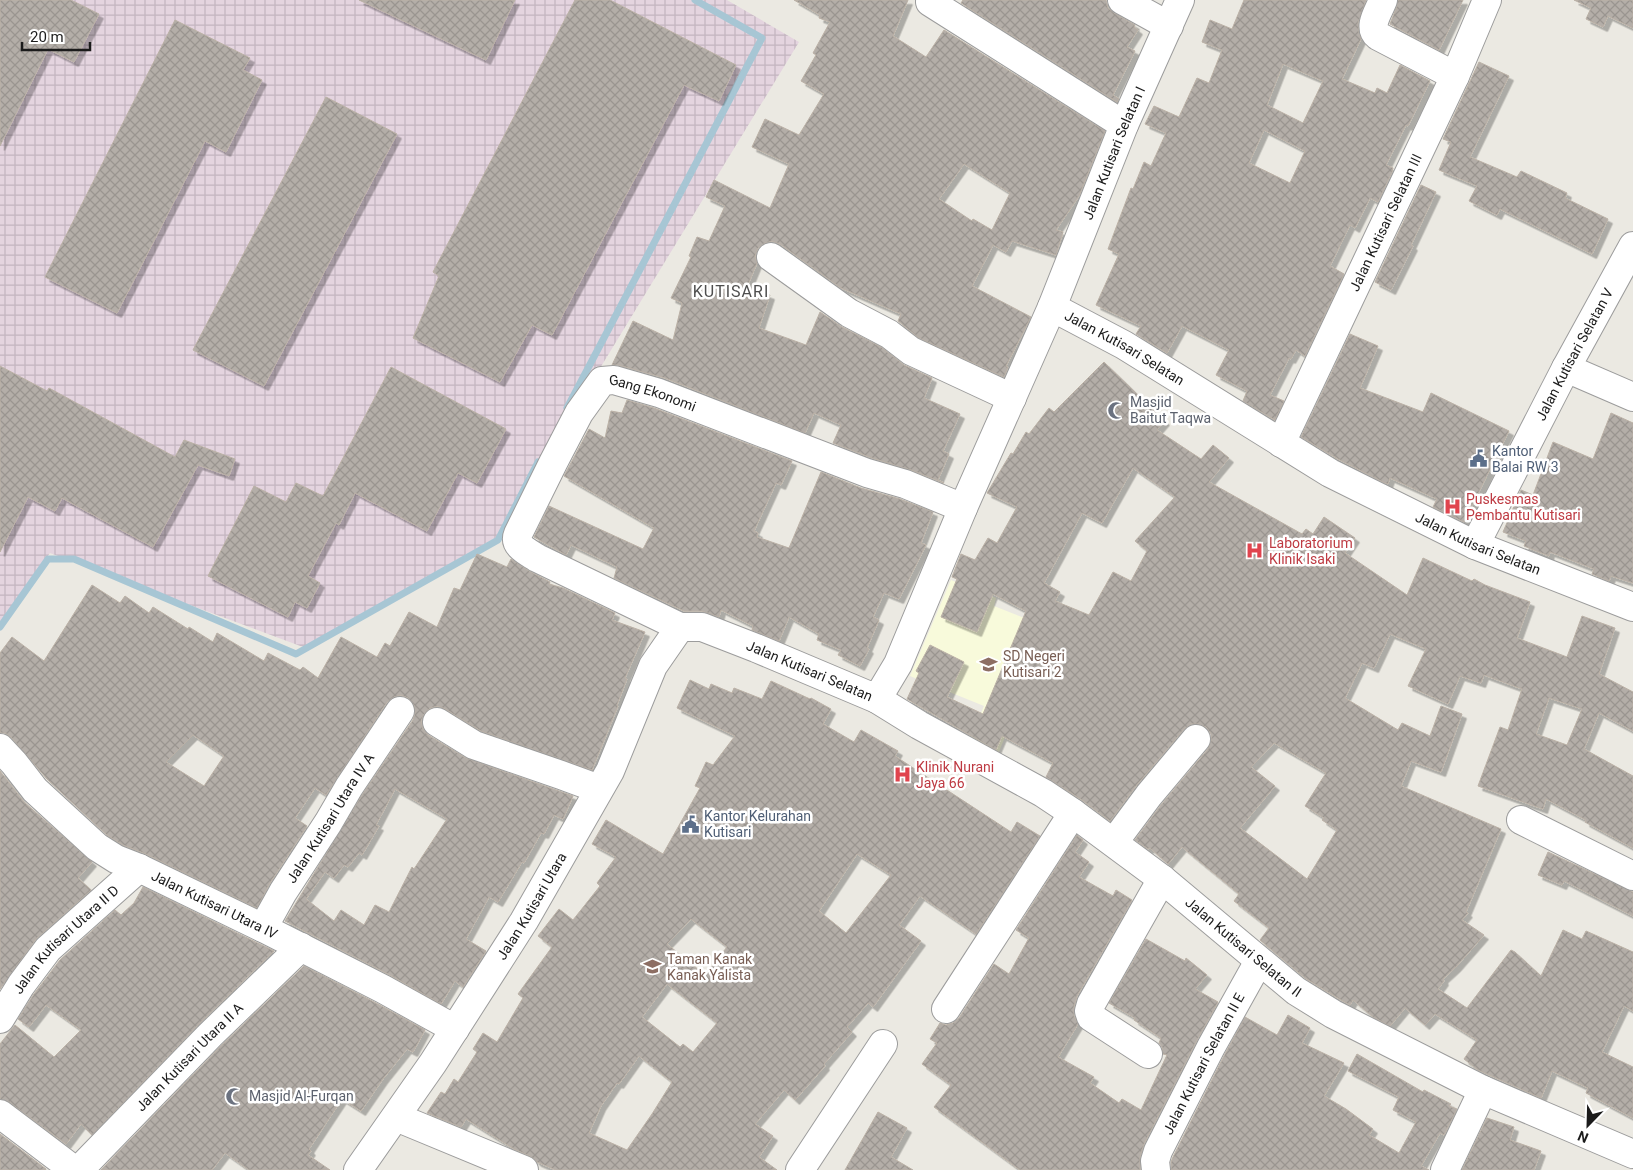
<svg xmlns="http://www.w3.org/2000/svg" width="1633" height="1170" font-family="Roboto,sans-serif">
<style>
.industrial{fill:url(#industrial-grid)}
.education{fill:#f8fadb}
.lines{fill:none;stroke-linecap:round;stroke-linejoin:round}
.stream{stroke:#a7c6d4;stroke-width:7}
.building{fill:url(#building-cross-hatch);stroke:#bbb1a6;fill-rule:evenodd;filter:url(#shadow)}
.minor-casing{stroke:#9c9c9c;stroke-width:30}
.minor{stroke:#fff;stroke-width:28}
.labels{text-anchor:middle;stroke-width:5;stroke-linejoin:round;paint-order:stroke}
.street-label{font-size:14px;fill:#1b1b1b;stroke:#fff}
.worship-label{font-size:14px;fill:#5b616d;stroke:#fff;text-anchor:start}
.service-label{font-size:14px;fill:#4e5e75;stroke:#fff;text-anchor:start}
.health-label{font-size:14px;fill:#be3a42;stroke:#fff;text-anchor:start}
.education-label{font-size:14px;fill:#785e54;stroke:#fff;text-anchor:start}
.quarter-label{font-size:16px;letter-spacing:1px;fill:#4e4e4e;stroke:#fff}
</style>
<defs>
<pattern id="industrial-grid" width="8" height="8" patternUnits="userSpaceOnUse" patternTransform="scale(1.25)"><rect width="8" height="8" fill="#e4d4df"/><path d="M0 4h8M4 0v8" fill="none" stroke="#c3b5bf"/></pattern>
<pattern id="building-cross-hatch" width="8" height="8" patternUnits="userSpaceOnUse" patternTransform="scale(1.25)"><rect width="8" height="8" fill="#b4aea8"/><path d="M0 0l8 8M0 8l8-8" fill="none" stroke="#9a9590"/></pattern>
<filter id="shadow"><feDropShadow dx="4.5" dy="4.5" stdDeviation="0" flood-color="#0004"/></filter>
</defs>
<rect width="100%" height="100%" fill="#ebe9e2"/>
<path class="industrial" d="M0 0H727L799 42 497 537 303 647 50 553 0 623Z"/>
<path class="education" d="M951 580 996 598 994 606 1050 628 998 754 969 742 984 706 910 676Z"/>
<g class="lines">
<g class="stream">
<path d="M567 408 762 38 695 0"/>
<path d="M0 627 48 559H74L296 654 498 540 538 462"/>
</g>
</g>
<g class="building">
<path d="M0 0H71L99 14 74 62 48 49 0 146Z"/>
<path d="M359 0H515L486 60Z"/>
<path d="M575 0H610L736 65 719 101 684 85 552 335 532 325 500 382 413 338 439 276 433 272Z"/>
<path d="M794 0H908L893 36 926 57 944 30 1105 131 1079 196 1056 230 1063 232 1056 255 1012 241 1006 252 993 245 972 286 1031 317 1006 366 1008 367 1004 377 919 338 898 321 901 314 841 288 780 244 772 241 765 243 758 248 755 256 757 263 747 287 770 295 759 328 806 345 820 312 842 327 881 347 904 365 932 378 924 398 960 414 943 451 949 454 938 480 944 483 911 470 872 458 833 443 841 425 814 413 805 433 665 378 618 365H612L633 321 673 340 682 303 671 298 691 257 689 256 697 237 709 241 725 206 706 197 714 180 770 208 789 164 752 147 765 119 799 135 824 94 801 81 816 55 813 53 830 22 819 18 820 15ZM964 164 1010 193 992 230 973 219 972 221 939 199Z"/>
<path d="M963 0H1106L1108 8 1114 13 1135 25 1134 27 1138 30 1127 47 1135 51 1113 95 1119 99 1117 102 961 3Z"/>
<path d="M1244 0H1366L1358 23 1359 32 1361 39 1342 79 1375 93 1377 88 1387 93 1400 65 1430 81 1408 126 1406 125 1386 165 1393 168 1392 172 1378 202 1370 198 1355 228 1350 225 1330 266 1344 274 1305 356 1296 350 1291 359 1289 358 1270 395 1284 401 1275 420 1243 401 1247 391 1216 375 1229 350 1182 326 1167 353 1136 334 1141 326 1096 305 1119 254 1108 249 1131 188 1133 189 1144 162 1151 166 1166 133 1145 124 1154 106 1179 117 1197 78 1209 83 1222 50 1202 42 1210 20 1232 29ZM1283 64 1323 81 1303 123 1267 105ZM1264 130 1305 151 1290 183 1249 163Z"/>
<path d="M1398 0H1463L1439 50 1390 24 1397 6Z"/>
<path d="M1574 0H1633V28L1608 16 1603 27 1586 19 1591 8Z"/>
<path d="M175 20 250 58 243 70 262 80 226 152 205 141 117 313 45 277Z"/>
<path d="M1479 62 1509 76 1470 157 1517 177 1521 171 1567 193 1565 198 1608 219 1592 254 1500 209 1497 215 1469 201 1477 186 1439 170 1451 142 1443 139Z"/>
<path d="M326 97 397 134 264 386 193 350Z"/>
<path d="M1421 185 1436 192 1411 245 1413 246 1391 290 1375 282Z"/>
<path d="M1350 334 1378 346 1360 388 1423 412 1431 393 1509 431 1464 522 1433 507 1437 499 1390 478 1388 484 1383 482 1338 459 1301 437Z"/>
<path d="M1104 362 1165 421 1157 430 1201 459 1213 445 1229 458 1209 482 1302 534 1306 529 1313 534 1324 517 1355 538 1345 553 1407 595 1423 558 1472 581 1474 579 1485 585 1530 602 1517 638 1567 657 1582 616 1615 628 1599 674 1633 692V731L1599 713 1584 749 1633 776V848L1585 822 1586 820 1546 799 1543 809 1478 786 1500 727 1508 730 1522 689 1484 675 1481 683 1460 676 1448 704 1408 686 1426 649 1390 634 1374 668 1362 663 1345 698 1398 730 1402 723 1430 736 1441 706 1462 714 1441 772 1411 761 1401 786 1501 829 1466 912 1468 913 1462 920 1484 935 1456 967 1443 979 1444 981 1438 989 1467 1008 1511 950 1515 952 1541 976 1563 930 1582 939 1586 931 1633 952V1011L1624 1006 1602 1052 1633 1067V1118L1586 1093 1588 1088 1552 1071 1541 1098 1478 1070 1464 1059 1477 1040 1435 1014 1425 1025 1405 1008 1390 1026 1373 1017 1353 1000 1350 1005 1341 1000 1305 978 1260 940 1269 928 1234 901 1239 894 1182 847 1168 864 1150 848 1148 849 1135 840 1161 805 1208 749 1211 741V734L1206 727 1198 724H1191L1184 729 1136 786 1110 821 1082 800 1046 777 1053 763 1002 736 996 750 907 699 919 673 916 671 930 645 964 662 947 697 983 714 1026 611 993 594 977 632 941 617 957 579 952 577 961 554 975 560 988 538 997 543 1017 507 987 493 1011 453 1013 454 1026 432 1029 434 1049 408 1054 412ZM1133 468 1175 497 1135 541 1147 551 1131 581 1113 572 1089 615 1055 601 1060 592 1044 583 1082 513 1102 523ZM1549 698 1582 709 1567 745 1536 734ZM1274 743 1326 773 1305 806 1324 818 1322 820 1337 830 1307 879 1240 828 1275 786 1251 767Z"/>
<path d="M0 366 47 391 49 388 175 457 184 440 235 459 229 476 198 465 153 547 62 498 55 511 28 497 0 552Z"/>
<path d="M391 367 506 429 477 483 458 473 427 531 355 493 339 525 336 523 308 576 320 583 307 608 295 602 288 617 208 576 254 486 286 502 296 483 323 496Z"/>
<path d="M627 400 654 408 792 461 781 485 776 483 754 531 758 533 757 537 789 548 821 472 861 488 900 499 933 512 921 543 926 545 899 599 884 593 873 617 879 620 867 648 869 649 860 666 838 655 841 650 817 640 819 634 789 617 779 641 752 630 753 626 721 610 719 617 702 611H684L614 578 617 567 571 545 566 555 534 537 549 506 643 549 654 528 564 476 589 429 605 438 611 411 622 413Z"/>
<path d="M1611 413 1633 423V583L1611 576 1609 581 1592 574 1594 569 1550 552 1549 556 1524 546 1526 541 1503 532 1521 490 1533 495 1553 442 1593 459Z"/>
<path d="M477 554 507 567 511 559 529 571 550 582 549 584 563 588 615 613 612 620 645 632 625 678 627 679 617 705 618 706 592 770 481 731 445 709 438 706 430 708 424 714 421 721 423 729 428 735 466 758 573 796 563 819 554 815 544 834 541 833 524 863 522 862 498 902 489 897 466 939 486 951 463 987 455 981 441 1004 390 975 285 921 362 795 413 720 415 713 414 705 408 698 401 695 394 697 387 702 326 795 315 788 295 818 307 826 270 883 257 908 146 854 123 845 107 835 47 779 11 737 5 733H0V653L12 637 44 661 92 585 120 603 125 596 149 613 153 607 188 629 189 627 213 642 217 633 264 661 268 653 300 670 303 667 318 678 341 637 377 657 385 643 390 646 409 612 437 627 454 588 460 590ZM193 735 224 756 204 786 166 762ZM395 789 447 819 414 869 412 867 389 912 375 905 364 925 341 910 334 921 306 899 325 872 334 878 344 865 348 867 359 853 362 855 379 826 376 825Z"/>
<path d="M690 680 709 689 711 684 732 693 734 688 762 699 771 681 810 699 811 698 831 709 823 724 854 742 861 730 898 751 895 756 1011 832 1017 822 1040 836 976 934 920 896 899 925 921 941 873 1007 868 1003 847 1027 852 1032 824 1064 825 1066 795 1100 784 1090 755 1124 773 1136 759 1157 777 1170H556L537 1162 530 1156 514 1149 466 1119 461 1127 427 1113 441 1092 445 1094 454 1079 458 1082 477 1052 473 1049 483 1033 497 1042 523 998 518 994 552 947 538 936 559 909 573 920 600 886 597 883 616 857 592 844 606 820 663 854 700 788 695 786 706 762 713 765 735 736 677 708ZM857 854 891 875 846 933 819 911ZM691 919 727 947 705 975 667 944ZM667 984 717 1023 693 1052 683 1044 680 1047 642 1017ZM639 1056 672 1082 652 1114 627 1150 589 1133 601 1106 617 1083 619 1084Z"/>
<path d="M0 771 24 802 92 862 78 878 91 890 36 939 0 989Z"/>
<path d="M1077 835 1083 840 1075 852 1089 862 1079 877 1113 896 1116 890 1132 900 1077 996 1074 1007V1016L1078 1024 1058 1057 1094 1077 1090 1083 1119 1103 1122 1099 1141 1110 1167 1055 1163 1054 1162 1047 1159 1043 1161 1038 1134 1020 1135 1018 1109 1003 1146 939 1185 961 1186 958 1207 975 1195 989 1218 1002 1197 1040 1144 1144 1140 1157V1170H1020L934 1107 951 1085 922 1064 937 1043 930 1039 940 1023 946 1025 953 1023 959 1018 994 964 1009 974 1029 938 1016 930Z"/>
<path d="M1548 852 1633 892V916L1564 881 1562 885 1538 875Z"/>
<path d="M143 887 274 951 199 1024 92 1135 81 1124 66 1144 9 1102 0 1099V1044L15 1025 54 1057 81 1030 46 1005 29 1027 18 1019 34 994 60 960 115 910 121 915 134 903Z"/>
<path d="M304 966 376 1003 425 1030 413 1052 407 1049 383 1079 361 1111 342 1099 309 1149 311 1151 308 1155 330 1170H249L225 1153 212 1170H101L221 1046Z"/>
<path d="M1288 1015 1310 1028 1302 1043 1344 1063 1324 1096 1346 1109 1373 1129 1369 1135 1399 1153 1416 1122 1393 1110 1399 1097 1348 1071 1357 1054 1423 1092 1424 1090 1451 1104 1449 1106 1457 1109 1444 1135 1440 1133 1421 1166 1429 1170H1171V1162L1173 1157 1225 1054 1245 1017 1277 1035Z"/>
<path d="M878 1112 907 1128 891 1157 913 1170H845Z"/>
<path d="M1487 1118 1514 1127 1510 1140 1541 1151 1534 1170H1462Z"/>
<path d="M0 1134 46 1169 45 1170H0Z"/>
</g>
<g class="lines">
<defs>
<g id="minor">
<path d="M1122 0 1169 26"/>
<path d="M1383 0C1379 11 1367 27 1378 36L1455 76"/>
<path d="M930 2 1124 125"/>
<path d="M771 257 849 313 889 334 911 351 1012 398"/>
<path id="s1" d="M1052 307 1124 125 1180 0"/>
<path d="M1566 368 1633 397"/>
<path id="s2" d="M1281 443 1455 76 1487 0"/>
<path id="s3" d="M1475 545 1566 368 1633 246"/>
<path id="s4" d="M680 627H702L756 648 877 699 898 664 963 508 1052 307 1124 345 1330 473 1475 545 1633 607"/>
<path id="s5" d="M680 627 537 558C528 552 513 546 518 534L553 463 579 413 602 381 614 380 659 393 867 473 905 484 963 508"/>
<path id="s6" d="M877 699 919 725 1043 793 1073 813 1162 879 1296 991 1333 1014 1483 1090 1633 1154"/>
<path d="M437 722 474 745 561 775 599 789"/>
<path id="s7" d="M0 748 14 763 35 790 97 847 116 859 139 868 263 928 383 989 455 1029"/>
<path d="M1521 820 1633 876"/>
<path d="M1114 842 1149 795 1196 739"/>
<path id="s8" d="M263 928 283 892 328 823 349 787 400 711"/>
<path d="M946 1009 1073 813"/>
<path id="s9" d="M0 1019 21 985 48 949 139 868"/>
<path d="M1148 1054 1091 1017 1089 1011 1091 1004 1162 879"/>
<path d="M0 1114 74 1170"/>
<path d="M396 1117 524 1170"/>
<path id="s10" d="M79 1170 210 1035 301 947"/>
<path id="s11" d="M358 1170 433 1063 524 921 610 771 653 666 680 627"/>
<path d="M800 1170 883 1044"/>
<path id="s12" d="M1156 1170 1155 1161 1158 1151 1211 1047 1259 961"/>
<path d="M1445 1170 1483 1090"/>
</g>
</defs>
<use href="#minor" class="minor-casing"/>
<use href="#minor" class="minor"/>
</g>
<defs>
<symbol id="mosque-bare" viewBox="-9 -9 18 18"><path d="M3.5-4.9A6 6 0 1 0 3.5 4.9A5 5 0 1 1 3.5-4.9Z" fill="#6b7280" stroke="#fff" stroke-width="2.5" paint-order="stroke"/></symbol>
<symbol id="civic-bare" viewBox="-9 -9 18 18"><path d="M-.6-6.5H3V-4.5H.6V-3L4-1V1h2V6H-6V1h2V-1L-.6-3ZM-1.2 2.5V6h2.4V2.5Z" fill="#5c6f8a" stroke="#fff" stroke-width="2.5" paint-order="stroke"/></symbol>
<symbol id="hospital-bare" viewBox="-9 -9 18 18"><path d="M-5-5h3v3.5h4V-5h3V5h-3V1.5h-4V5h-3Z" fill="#e0444e" stroke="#fff" stroke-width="2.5" paint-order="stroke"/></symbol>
<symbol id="school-bare" viewBox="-9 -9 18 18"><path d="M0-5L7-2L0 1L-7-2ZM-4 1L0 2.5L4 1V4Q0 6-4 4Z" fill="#8d6e63" stroke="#fff" stroke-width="2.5" paint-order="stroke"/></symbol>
</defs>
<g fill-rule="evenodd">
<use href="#mosque-bare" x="1104" y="398" width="25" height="25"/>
<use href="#civic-bare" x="1466" y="446" width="25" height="25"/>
<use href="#hospital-bare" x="1440" y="494" width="25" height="25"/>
<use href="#hospital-bare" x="1242" y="538" width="25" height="25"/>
<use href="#school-bare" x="976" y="652" width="25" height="25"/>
<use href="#hospital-bare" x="890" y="762" width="25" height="25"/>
<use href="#civic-bare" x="678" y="812" width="25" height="25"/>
<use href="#school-bare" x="640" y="954" width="25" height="25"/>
<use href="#mosque-bare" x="222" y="1084" width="25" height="25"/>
</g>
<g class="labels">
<g class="street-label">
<text dy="5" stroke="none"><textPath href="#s1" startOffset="166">Jalan Kutisari Selatan I</textPath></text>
<text dy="5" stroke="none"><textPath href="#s2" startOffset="244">Jalan Kutisari Selatan III</textPath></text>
<text dy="5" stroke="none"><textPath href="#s4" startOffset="724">Jalan Kutisari Selatan</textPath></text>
<text dy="5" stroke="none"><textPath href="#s3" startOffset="215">Jalan Kutisari Selatan V</textPath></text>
<text dy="5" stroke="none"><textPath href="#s5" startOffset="420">Gang Ekonomi</textPath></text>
<text dy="5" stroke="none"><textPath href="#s4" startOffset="1129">Jalan Kutisari Selatan</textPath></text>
<text dy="5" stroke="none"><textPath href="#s4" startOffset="138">Jalan Kutisari Selatan</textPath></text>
<text dy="5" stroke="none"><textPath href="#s8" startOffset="129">Jalan Kutisari Utara IV A</textPath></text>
<text dy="5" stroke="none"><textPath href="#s7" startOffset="270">Jalan Kutisari Utara IV</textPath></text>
<text dy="5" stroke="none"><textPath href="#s11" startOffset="316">Jalan Kutisari Utara</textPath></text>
<text dy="5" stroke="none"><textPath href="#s9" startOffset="104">Jalan Kutisari Utara II D</textPath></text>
<text dy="5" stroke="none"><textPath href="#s6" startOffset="444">Jalan Kutisari Selatan II</textPath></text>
<text dy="5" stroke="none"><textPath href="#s10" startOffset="158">Jalan Kutisari Utara II A</textPath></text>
<text dy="5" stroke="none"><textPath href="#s12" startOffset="118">Jalan Kutisari Selatan II E</textPath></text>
</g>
<g class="worship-label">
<text x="1130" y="407">Masjid<tspan x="1130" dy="16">Baitut Taqwa</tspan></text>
<text x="249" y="1101">Masjid Al-Furqan</text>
</g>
<g class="service-label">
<text x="1492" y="456">Kantor<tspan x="1492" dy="16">Balai RW 3</tspan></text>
<text x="704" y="821">Kantor Kelurahan<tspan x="704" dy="16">Kutisari</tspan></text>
</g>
<g class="health-label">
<text x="1466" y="504">Puskesmas<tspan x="1466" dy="16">Pembantu Kutisari</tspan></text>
<text x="1269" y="548">Laboratorium<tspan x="1269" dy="16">Klinik Isaki</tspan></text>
<text x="916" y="772">Klinik Nurani<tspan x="916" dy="16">Jaya 66</tspan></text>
</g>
<g class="education-label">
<text x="1003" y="661">SD Negeri<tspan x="1003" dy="16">Kutisari 2</tspan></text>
<text x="667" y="964">Taman Kanak<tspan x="667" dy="16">Kanak Yalista</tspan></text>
</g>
<g class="quarter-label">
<text x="731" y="297">KUTISARI</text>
</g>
</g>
<g transform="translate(1588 1125) rotate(203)" stroke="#ffffff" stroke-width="4" paint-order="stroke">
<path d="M0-4L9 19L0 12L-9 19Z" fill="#1b1b1b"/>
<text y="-8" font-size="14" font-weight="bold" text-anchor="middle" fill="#1b1b1b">N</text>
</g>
<path d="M22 42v8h68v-8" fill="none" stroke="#1b1b1b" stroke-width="2.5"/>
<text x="30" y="42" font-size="15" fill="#1b1b1b" stroke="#ffffff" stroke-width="4" paint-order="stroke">20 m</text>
</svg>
